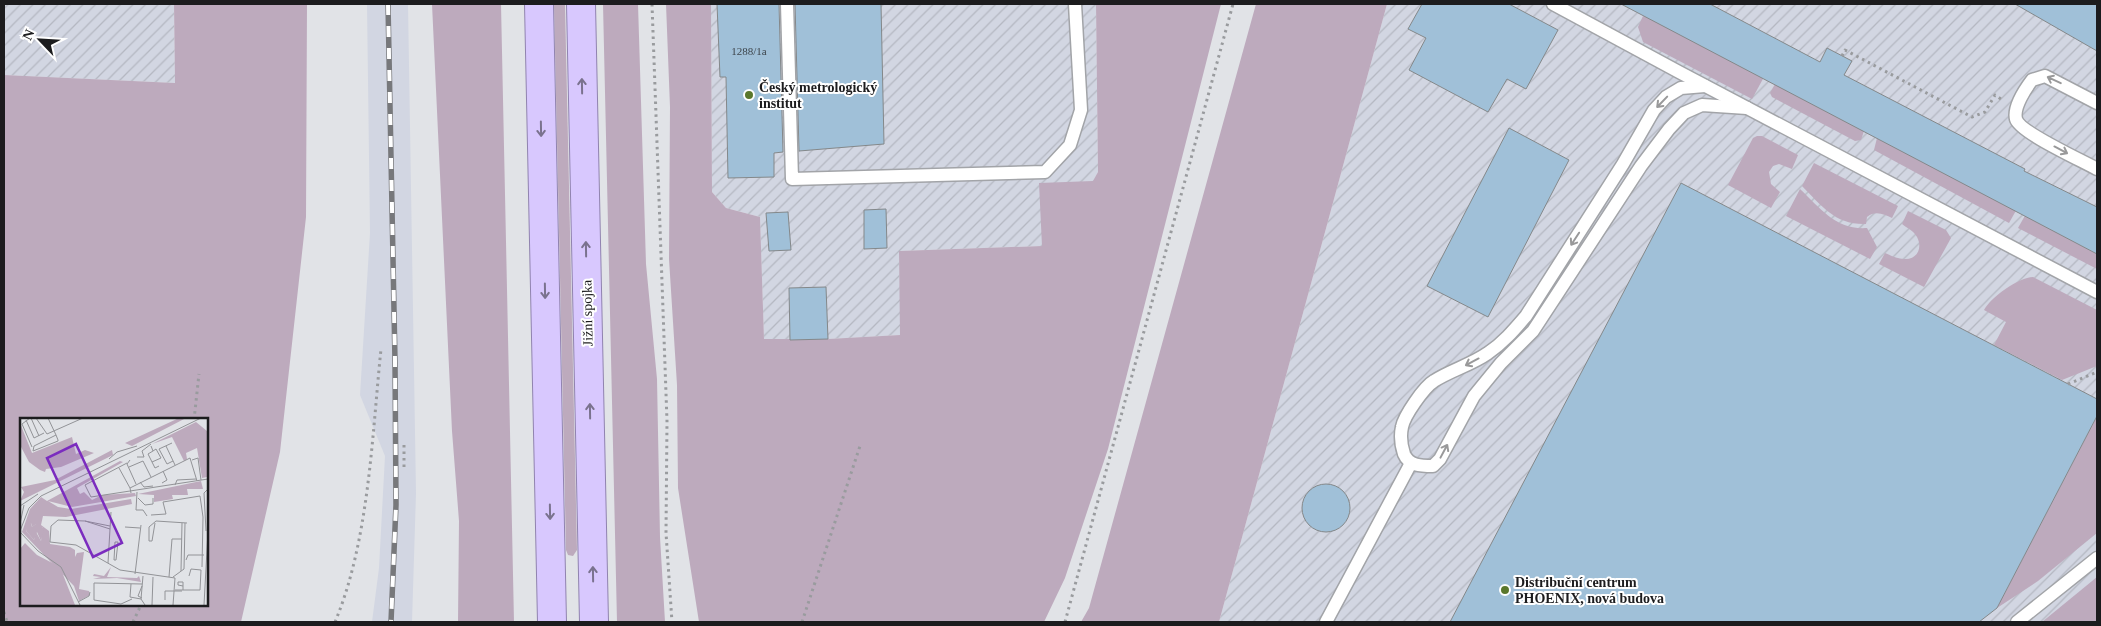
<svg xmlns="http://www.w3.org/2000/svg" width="2101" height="626" font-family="'Times New Roman',serif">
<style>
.built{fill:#d2d6e2}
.industrial{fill:url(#industrial-furrows)}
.green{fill:#bdaabd;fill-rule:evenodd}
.building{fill:#a0c0d8;stroke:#84888a}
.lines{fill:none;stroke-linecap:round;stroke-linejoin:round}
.service-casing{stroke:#a2a4a8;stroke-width:15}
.trunk-casing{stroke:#9083af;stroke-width:30}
.path{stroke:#999b9e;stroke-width:3;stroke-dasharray:2.5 4;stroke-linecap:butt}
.service{stroke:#fff;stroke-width:12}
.trunk{stroke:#d8c8fe;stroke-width:28}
.rail-casing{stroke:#77787b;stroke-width:5.5}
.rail{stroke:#fff;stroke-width:4;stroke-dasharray:11;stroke-linecap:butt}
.oneway{stroke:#99999a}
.oneway2{stroke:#7a728e}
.poi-dot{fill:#5a772c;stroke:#fff;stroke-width:2}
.labels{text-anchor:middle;stroke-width:4;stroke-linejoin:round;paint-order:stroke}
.number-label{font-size:11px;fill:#3d454c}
.poi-label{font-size:14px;font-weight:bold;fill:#1c1c1e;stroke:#fff;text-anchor:start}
.street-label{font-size:14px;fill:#1c1c1e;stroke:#fff}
.inset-road{fill:none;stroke:#929397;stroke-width:1}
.view{fill:#7b2cbf;fill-opacity:0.15;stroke:#7b2cbf;stroke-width:2.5}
.inset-edge{fill:none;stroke:#1c1c1e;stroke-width:2.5}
</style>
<defs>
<pattern id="industrial-furrows" width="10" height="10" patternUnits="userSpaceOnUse" patternTransform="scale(1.25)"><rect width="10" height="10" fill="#d2d6e2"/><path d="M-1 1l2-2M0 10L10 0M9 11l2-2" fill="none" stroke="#b4b7c1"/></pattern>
</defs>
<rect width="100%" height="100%" fill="#e1e3e7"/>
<path class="built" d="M367 4H408L416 493 412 622H372L379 568 385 456 360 395 370 233Z"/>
<g class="industrial">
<path d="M4 4H174L175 83 4 75Z"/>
<path d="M711 4H1096L1098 172 1094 181 1042 246 899 251 901 335 828 339H764L760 217 726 208 712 192Z"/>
<path d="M1387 4H2097V622H1219Z"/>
</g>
<g class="green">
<path d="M174 4H307L306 217 280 452 241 622H4V75L175 83ZM21 420H206V605H21Z"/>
<path d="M432 4H501L514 622H458L459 521 452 431Z"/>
<path d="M554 4H565L577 550 573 556 568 555 566 550Z"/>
<path d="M603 4H638L646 264 657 379 660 537 665 622H617Z"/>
<path d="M666 4H711L712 192 726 208 760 217 764 339H828L900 335 899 251 1042 246 1039 183 1093 181 1098 172 1096 4H1221L1108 449 1065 578 1044 622H699L678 488 677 385 669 259 670 107Z"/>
<path d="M1256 4H1387L1219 622H1081L1089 608Z"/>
<path d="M1643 16 1770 66 1752 99 1643 42 1638 27Z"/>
<path d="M1775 84 1864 131 1861 140 1855 141 1772 97 1770 93Z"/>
<path d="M1757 136H1762L1798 155 1792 169 1779 164 1773 166 1769 172 1771 184 1780 192 1771 208 1728 185 1753 138Z"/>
<path d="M1877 138 2018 207 2009 223 1874 150Z"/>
<path d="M1814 163 1898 206 1892 218C1884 214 1875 210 1867 217L1866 224C1835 225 1822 206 1802 186Z"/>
<path d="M1800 189C1821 209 1836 230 1867 228L1877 247 1870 259 1786 216Z"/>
<path d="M1908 211 1946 230 1951 238 1924 287 1879 264 1885 253C1892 256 1898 259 1904 259 1917 260 1923 248 1917 237 1914 231 1907 228 1902 224Z"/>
<path d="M2027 212 2037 222 2097 254V269L2018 228Z"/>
<path d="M2033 277 2097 310V366L2062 380 1994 345 2006 322 1984 310C1990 298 2019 277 2033 277Z"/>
<path d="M2097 416V533L2038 581 1997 608Z"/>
<path d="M2097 577V622H2042Z"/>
</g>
<g class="building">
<path d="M717 4H779L783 152 774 153V177L728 178 726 77H720Z"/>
<path d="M795 4H881L884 144 799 151Z"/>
<path d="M1422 4H1509L1558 30 1526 89 1507 79 1488 112 1409 70 1426 38 1408 29Z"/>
<path d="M1621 4H1710L1820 62 1827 48 1852 61 1844 75 2025 169 2024 171 2097 207V254Z"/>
<path d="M2015 4H2097V51Z"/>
<path d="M1509 128 1569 160 1488 317 1427 286Z"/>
<path d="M1681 183 2097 399V416L1997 608 1979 622H1450Z"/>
<path d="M886 209 887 248 864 249V210Z"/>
<path d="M788 212 791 250 769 251 766 213Z"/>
<path d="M826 287 828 339 790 340 789 288Z"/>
<circle cx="1326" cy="508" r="24"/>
</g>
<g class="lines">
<defs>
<g id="service">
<path d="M787 4 792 179 1045 172 1070 145 1081 110 1075 4"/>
<path d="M1553 4 1679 72 2097 292"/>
<path d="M1705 86 1681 88 1666 97 1654 110 1623 164 1526 316C1514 330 1503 343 1488 353 1471 365 1451 370 1434 381 1424 387 1404 416 1402 427 1400 436 1401 445 1404 454 1409 466 1421 466 1433 466L1440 459 1474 396 1501 363 1533 331 1641 166 1669 129 1684 113 1702 105 1747 108"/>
<path d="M2097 103 2045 76 2032 80C2026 88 2013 107 2016 119 2019 132 2083 161 2097 169"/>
<path d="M1326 622 1411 463"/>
<path d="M2017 622 2097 558"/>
</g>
<g id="trunk">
<path d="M539 4 552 622"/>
<path d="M581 4 594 622"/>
</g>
</defs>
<use href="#service" class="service-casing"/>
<use href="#trunk" class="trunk-casing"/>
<g class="path">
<path d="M652 4 667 421 666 533 672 622"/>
<path d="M1842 56 1845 50 1972 117 1985 112 1995 95 2001 99"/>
<path d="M2068 384 2097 372"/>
<path d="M194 420 199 374"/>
<path d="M404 445V468"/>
<path d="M4 612 7 622"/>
<path d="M133 622 141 605"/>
<path d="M335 622C369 541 372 436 381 349"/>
<path d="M802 622 861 443"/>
<path d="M1065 622 1233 4"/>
</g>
<use href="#service" class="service"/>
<use href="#trunk" class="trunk"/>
<defs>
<path id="rail" d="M388 4 395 361 396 505 391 622"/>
</defs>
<use href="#rail" class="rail-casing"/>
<use href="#rail" class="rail"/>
</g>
<defs><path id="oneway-shaft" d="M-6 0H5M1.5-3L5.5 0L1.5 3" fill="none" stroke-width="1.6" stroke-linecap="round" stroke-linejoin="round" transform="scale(1.25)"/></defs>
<g class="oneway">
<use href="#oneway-shaft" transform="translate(2054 80) rotate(-155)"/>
<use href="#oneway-shaft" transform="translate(1662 102) rotate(134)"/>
<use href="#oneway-shaft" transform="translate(2061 150) rotate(28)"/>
<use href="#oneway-shaft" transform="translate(1575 239) rotate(123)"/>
<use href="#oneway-shaft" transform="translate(1472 362) rotate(152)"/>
<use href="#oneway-shaft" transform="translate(1444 451) rotate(-62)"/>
</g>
<g class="oneway2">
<use href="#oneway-shaft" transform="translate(582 86) rotate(-91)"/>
<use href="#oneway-shaft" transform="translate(541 129) rotate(89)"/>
<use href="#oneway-shaft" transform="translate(586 249) rotate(-91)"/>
<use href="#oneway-shaft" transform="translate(545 291) rotate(89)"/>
<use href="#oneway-shaft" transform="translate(590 411) rotate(-91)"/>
<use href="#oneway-shaft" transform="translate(550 512) rotate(89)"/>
<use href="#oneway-shaft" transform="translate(593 574) rotate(-91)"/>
</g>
<g class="poi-dot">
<circle cx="749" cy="95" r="5"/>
<circle cx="1505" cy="590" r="5"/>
</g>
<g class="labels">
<g class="number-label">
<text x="749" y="55">1288/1a</text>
</g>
<g class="poi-label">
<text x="759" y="92">Český metrologický<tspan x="759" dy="16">institut</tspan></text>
<text x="1515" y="587">Distribuční centrum<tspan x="1515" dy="16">PHOENIX, nová budova</tspan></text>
</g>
<g class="street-label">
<text transform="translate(587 313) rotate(-91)" y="5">Jižní spojka</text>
</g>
</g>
<g transform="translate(20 418)">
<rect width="188" height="188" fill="#e1e3e7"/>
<path d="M159 0H166L112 28 105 25ZM176 4 187 13V59L182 60 177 30 166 35 167 41 164 43 152 19 132 26ZM0 5 12 35 52 19 56 36 65 32 74 35 41 49 26 51 25 54 20 52 9 44 0 27ZM92 32 93 37 0 83 4 74 1 69 35 62ZM100 43 103 44 57 70 60 76 64 74 72 82 82 77 115 75 116 78 52 89 28 83 38 89 51 91 111 81 112 86 46 99 23 98 21 107 29 113 30 126 50 129 55 132V139L57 135 64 134 59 171 69 173 70 177 59 183 54 168 2 114 10 91 21 79 27 83ZM11 105 12 109 16 106 23 110 21 123 16 114 14 122 6 113ZM181 63 183 71H167L168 77H152L153 81 134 84V77L118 76ZM91 149 87 159 117 160 119 158 121 164 97 160 73 161 81 159 73 158 74 156 84 158Z" fill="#bdaabd" fill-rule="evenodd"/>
<path d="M10 103 12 109 17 105 24 111 21 123 17 114 14 122 6 113ZM5 125 17 137 40 149 55 187H0V131Z" fill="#bdaabd"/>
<path class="inset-road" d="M10 0 2 6 12 29M11 0 19 18M16 0 27 16 63 0M28 0 36 17 38 22V23L13 33 14 28 36 17M6 2 14 20 24 15M152 25 139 31 147 46 153 43M131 28 133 33 128 36 135 50 139 48M146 28 155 47M117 39H124L122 33 131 26M89 41 97 34 117 28M110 42 107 46 116 66M172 42 178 40 181 62M132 44 141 40 136 31 133 33M107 45 65 67 71 79 188 61M109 49 123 43 131 59M99 50 110 70M120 64 124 69 133 68M142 65 147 62 143 53M155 67 157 62 176 61M117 74 116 92H123L127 98M111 75 110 70 170 40 177 63M118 80 125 87 133 86V80M0 88 18 76M131 97 146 96 143 84 180 78 183 99 182 149M65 103 38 102 31 108 30 124 56 127 100 152 155 160M0 106 4 87M105 109 120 110M90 111 65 103 90 108M0 113 9 90 21 78 181 0M186 113 184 75 188 71M0 114 18 133 41 149 60 187M132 123H129V109L136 103 167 105M132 123 135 105M95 124H98L96 142H94ZM166 142 168 137H184M88 145 91 94M161 153 162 105M115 156 121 107M123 158 121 181 125 187M149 159 152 121H162M153 159 164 151 165 105M111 166 110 179 121 181M155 172H180L181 152 171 151 169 158M163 172V164H158V167L163 168M122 180 118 178 122 168M112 181 101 186 74 182V165L122 166M145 182V173H162M58 184 69 178 70 174M132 187 133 159M153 187 155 160M184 187 188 113"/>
<path class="view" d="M56 26 102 125 73 139 27 40Z"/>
<rect width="188" height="188" class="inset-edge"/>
</g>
<rect width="2101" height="626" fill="none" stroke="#1c1c1e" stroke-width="10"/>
<g transform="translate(40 40) rotate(295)" stroke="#ffffff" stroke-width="4" paint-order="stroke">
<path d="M0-4L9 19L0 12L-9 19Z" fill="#1c1c1e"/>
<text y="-8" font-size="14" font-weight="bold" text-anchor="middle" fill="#1c1c1e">N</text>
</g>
</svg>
